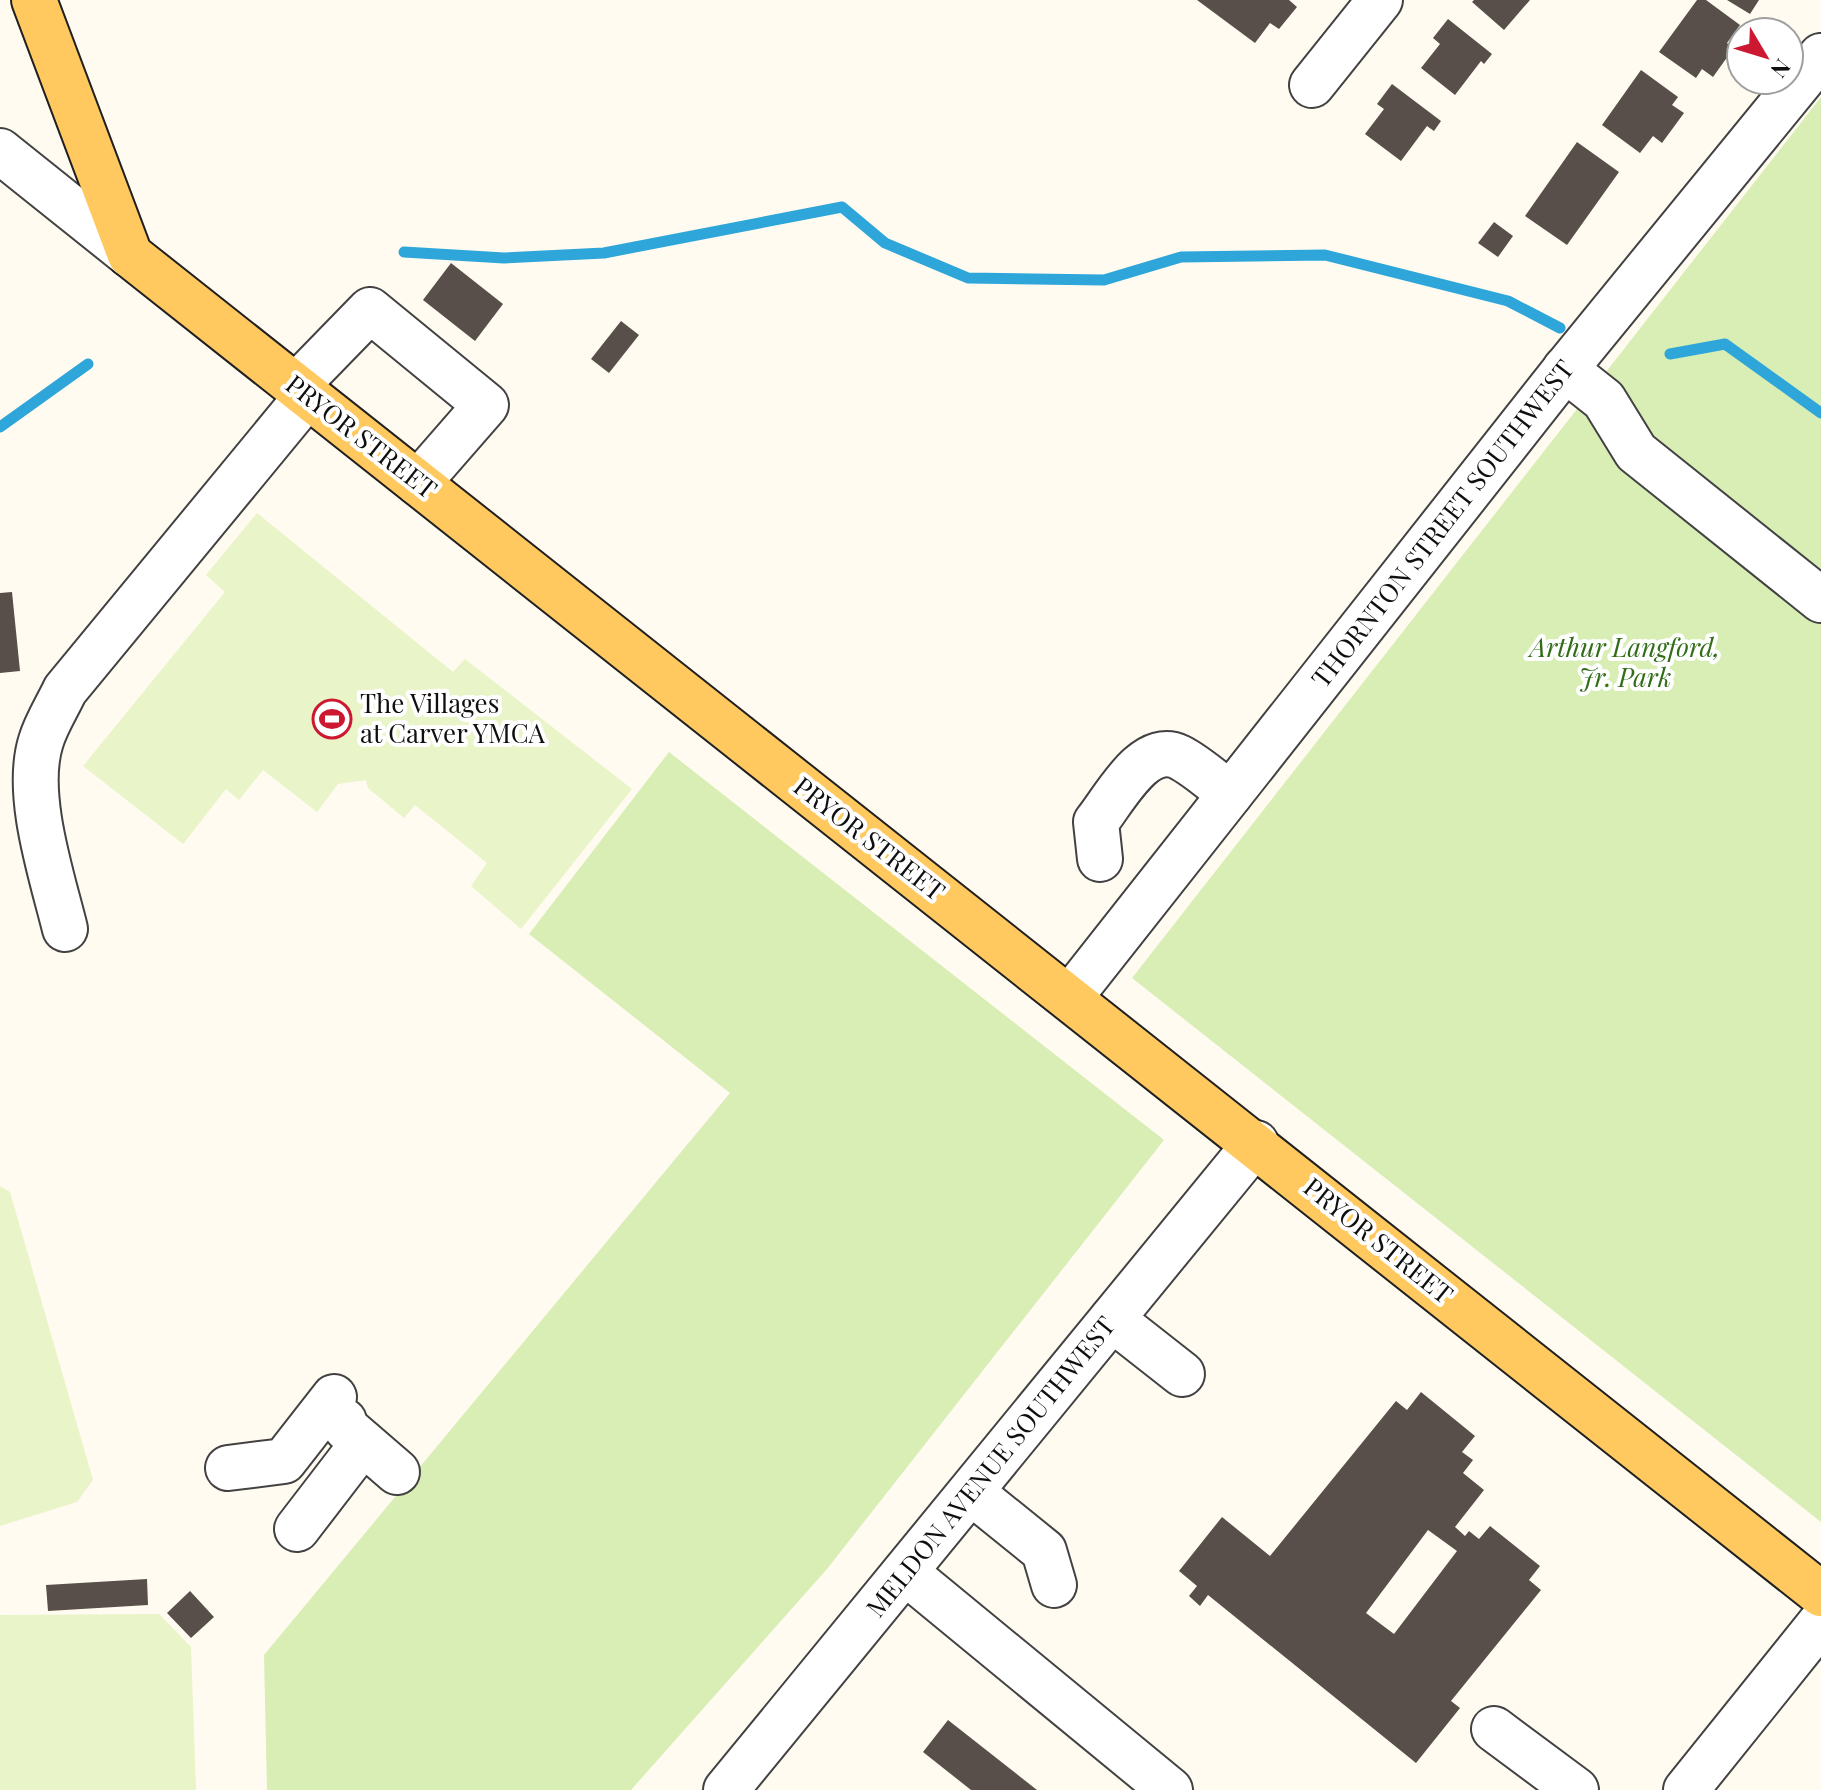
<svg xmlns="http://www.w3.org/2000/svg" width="1821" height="1790" font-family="'Playfair Display',serif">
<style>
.green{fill:#d8eeb5}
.pitch{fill:#e9f4c8}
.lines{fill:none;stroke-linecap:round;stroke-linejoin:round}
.stream{stroke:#2fa6da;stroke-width:11}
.building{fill:#584e4a;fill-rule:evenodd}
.minor-casing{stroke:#424242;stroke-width:48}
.major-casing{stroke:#202020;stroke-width:48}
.minor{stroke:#fff;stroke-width:44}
.major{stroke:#ffc960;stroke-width:44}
.labels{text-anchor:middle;stroke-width:8;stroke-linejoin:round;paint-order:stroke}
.street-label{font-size:26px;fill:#0f0f0f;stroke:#fff}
.park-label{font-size:26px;font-style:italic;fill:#316d18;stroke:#fff}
.poi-label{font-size:26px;fill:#0f0f0f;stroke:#fff;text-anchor:start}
</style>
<rect width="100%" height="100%" fill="#fffbf0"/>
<g class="green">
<path d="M1821 97V1522L1132 978Z"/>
<path d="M669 752 1164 1140 827 1569 631 1790H267L264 1655 730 1093 529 934Z"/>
</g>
<g class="pitch">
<path d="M257 513 453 672 465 659 632 789 521 929 471 886 487 863 415 805 404 818 368 788 366 780 338 784 317 812 263 770 239 800 226 789 183 844 83 766 225 592 206 575Z"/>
<path d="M0 1186 10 1192 93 1480 77 1502 0 1526Z"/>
<path d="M159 1614 191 1647 196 1790H0V1615Z"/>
</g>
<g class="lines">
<g class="stream">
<path d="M404 252 504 258 604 253 842 207 885 243 968 278 1104 280 1181 257 1325 255 1508 301 1560 328"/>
<path d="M1670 354 1725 344 1821 413"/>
<path d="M0 427 88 364"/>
</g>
</g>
<g class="building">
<path d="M1197 0H1289L1297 7 1279 29 1270 23 1255 43Z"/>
<path d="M1474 0H1530L1504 30 1472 2Z"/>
<path d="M1697 0H1706L1740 25 1727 43 1733 49 1713 77 1702 69 1696 78 1659 52Z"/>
<path d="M1727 0H1759L1750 14Z"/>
<path d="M1448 19 1492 54 1484 64 1481 61 1455 95 1421 68 1440 44 1433 38Z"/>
<path d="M1641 70 1678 97 1672 105 1684 113 1662 143 1653 136 1640 153 1602 125Z"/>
<path d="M1392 84 1441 121 1434 131 1427 126 1401 161 1365 134 1384 109 1377 104Z"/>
<path d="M1577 142 1619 172 1567 245 1525 216Z"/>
<path d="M1494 222 1513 236 1498 257 1478 243Z"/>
<path d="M451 263 503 304 475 341 423 300Z"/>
<path d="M621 321 639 335 609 373 591 359Z"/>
<path d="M12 592 20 671 0 673V593Z"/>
<path d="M1421 1392 1475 1436 1462 1452 1473 1460 1463 1473 1484 1490 1455 1527 1465 1536 1469 1531 1479 1539 1490 1526 1540 1566 1529 1580 1541 1590 1451 1701 1460 1708 1416 1763 1208 1595 1200 1606 1189 1596 1197 1586 1179 1571 1222 1517 1270 1556 1396 1401 1407 1410ZM1428 1530 1457 1551 1394 1634 1366 1613Z"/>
<path d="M147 1579 148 1605 48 1611 46 1585Z"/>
<path d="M190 1591 214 1617 191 1638 167 1613Z"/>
<path d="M948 1720 1037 1790H971L923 1752Z"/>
</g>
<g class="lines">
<defs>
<g id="minor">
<path d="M1312 85 1380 0"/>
<path d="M0 151 130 255"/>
<path d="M1565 369 1604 400 1636 452 1821 600"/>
<path d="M296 386 370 310 486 405 418 483"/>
<path d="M1100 859 1096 822C1114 800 1144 740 1179 757 1197 766 1214 782 1230 794"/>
<path d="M65 929C52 876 24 794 41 741 46 724 57 707 65 690L308 395"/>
<path d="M1071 996 1567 367 1821 56"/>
<path d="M1112 1319 1182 1374"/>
<path d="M344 1421 346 1428 397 1472"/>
<path d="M228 1468 284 1461 334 1397"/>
<path d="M971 1492 1044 1551 1054 1585"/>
<path d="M297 1529 363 1443"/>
<path d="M905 1572 1170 1790"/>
<path d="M1494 1729 1576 1790"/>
<path d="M726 1790 1256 1143"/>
<path d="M1686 1790 1821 1622"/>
</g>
<path id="major" d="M34 0 130 255 1821 1594"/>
</defs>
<use href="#minor" class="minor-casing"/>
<use href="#major" class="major-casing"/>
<use href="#minor" class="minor"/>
<use href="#major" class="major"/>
</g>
<defs>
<symbol id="stadium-ring" viewBox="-11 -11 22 22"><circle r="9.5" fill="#fff" stroke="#cd1832" stroke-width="1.5"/><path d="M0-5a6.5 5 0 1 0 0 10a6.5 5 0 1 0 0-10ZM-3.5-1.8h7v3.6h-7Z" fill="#cd1832"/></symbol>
</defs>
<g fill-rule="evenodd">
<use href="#stadium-ring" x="310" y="697" width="44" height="44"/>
</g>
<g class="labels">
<g class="street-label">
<text transform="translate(361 437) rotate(38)" y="9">PRYOR STREET</text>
<text transform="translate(1443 524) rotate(-52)" y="9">THORNTON STREET SOUTHWEST</text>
<text transform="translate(869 839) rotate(38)" y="9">PRYOR STREET</text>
<text transform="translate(1378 1241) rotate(39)" y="9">PRYOR STREET</text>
<text transform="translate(991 1467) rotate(-51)" y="9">MELDON AVENUE SOUTHWEST</text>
</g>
<g class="park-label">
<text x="1625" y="657">Arthur Langford,<tspan x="1625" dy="30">Jr. Park</tspan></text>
</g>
<g class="poi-label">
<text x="360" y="713">The Villages<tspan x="360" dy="30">at Carver YMCA</tspan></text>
</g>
</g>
<g transform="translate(1765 56) rotate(128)"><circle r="38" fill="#ffffff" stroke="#9f9f9f" stroke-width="2"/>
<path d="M0-6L14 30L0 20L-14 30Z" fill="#cd1832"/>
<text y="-12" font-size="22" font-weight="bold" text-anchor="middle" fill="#0f0f0f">N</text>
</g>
</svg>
